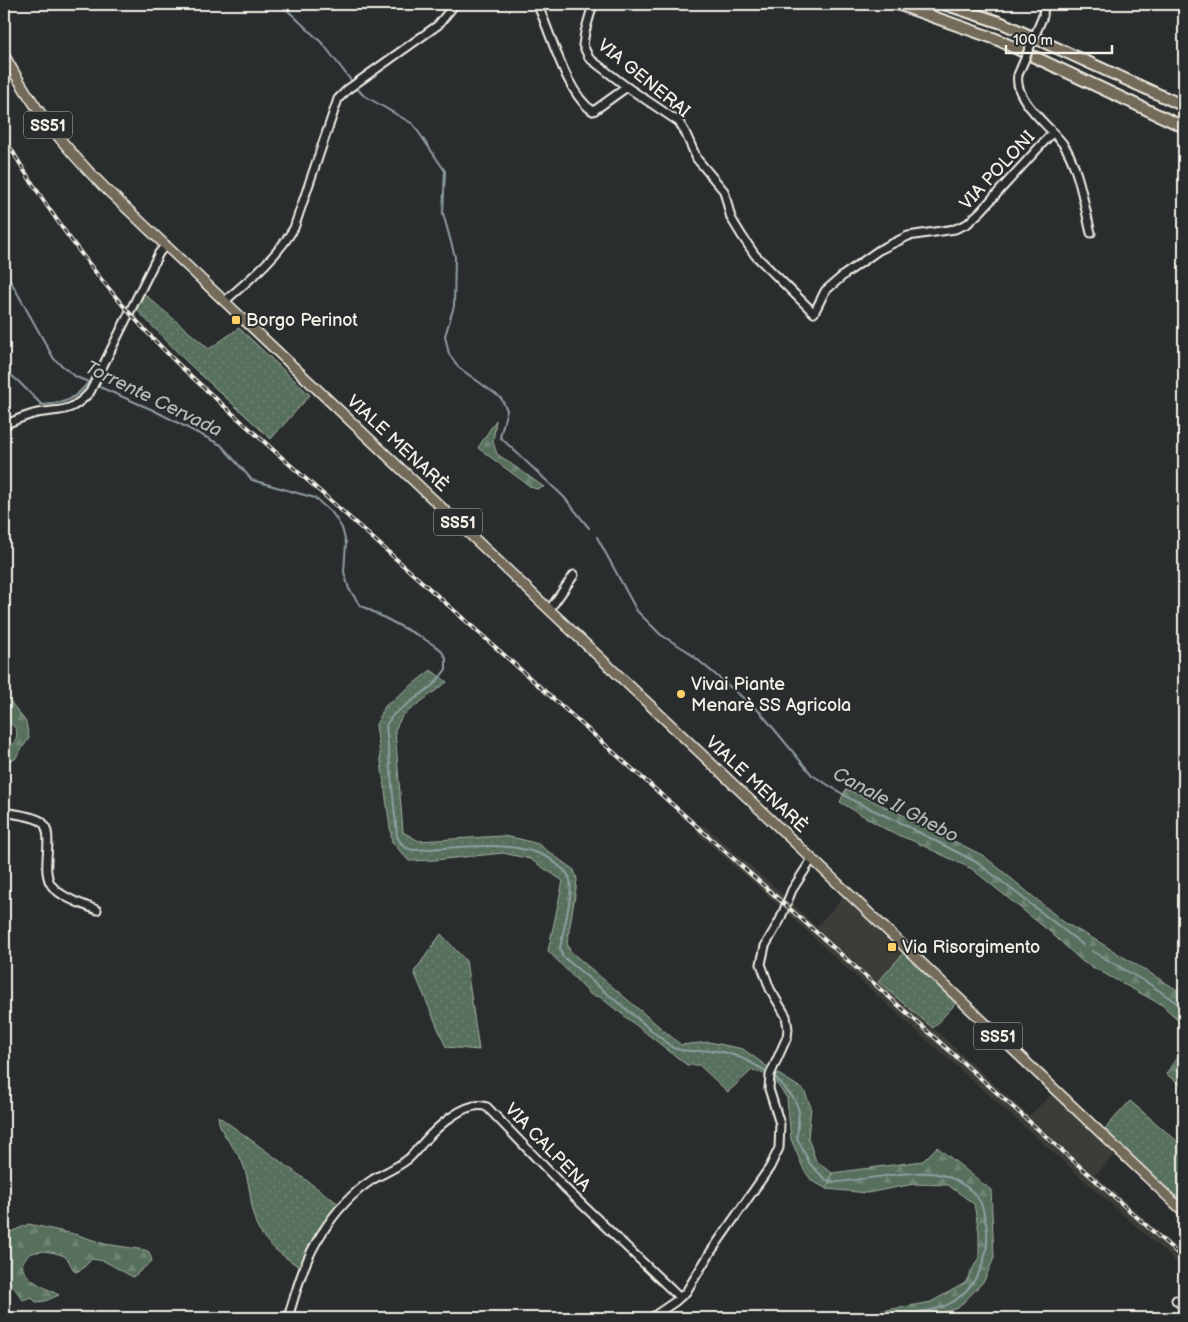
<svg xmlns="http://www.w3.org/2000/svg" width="1188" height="1322" font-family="'Balsamiq Sans',sans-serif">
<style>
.built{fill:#3e3c39}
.grass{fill:url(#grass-dots);stroke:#a5b0a2}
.forest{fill:url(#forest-firs);stroke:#a5b0a2}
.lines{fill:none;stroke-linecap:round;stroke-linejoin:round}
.stream{stroke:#8f9ea1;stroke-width:2}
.minor-casing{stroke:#f4f1e8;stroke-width:11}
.major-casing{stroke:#f4f1e8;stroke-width:12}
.highway-casing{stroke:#f4f1e8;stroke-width:14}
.minor{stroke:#2a2d2e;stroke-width:7}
.major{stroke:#736b5a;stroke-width:9}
.highway{stroke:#736b5a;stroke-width:10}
.rail-casing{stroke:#f4f1e8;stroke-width:4}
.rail{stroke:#2a2d2e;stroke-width:2;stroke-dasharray:5.5;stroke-linecap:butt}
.minor-bridge-casing{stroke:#f4f1e8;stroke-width:11;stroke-linecap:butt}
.minor-bridge{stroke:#2a2d2e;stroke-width:7}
.poi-dot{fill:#ffd166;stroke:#2a2d2e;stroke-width:2}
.labels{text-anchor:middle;stroke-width:4;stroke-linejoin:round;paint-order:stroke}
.shield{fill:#2a2d2e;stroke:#b7b6b0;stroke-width:1}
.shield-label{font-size:16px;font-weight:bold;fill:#f4f1e8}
.street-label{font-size:18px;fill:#f4f1e8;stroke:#2a2d2e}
.poi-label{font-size:18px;fill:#f4f1e8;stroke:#2a2d2e;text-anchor:start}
.water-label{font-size:19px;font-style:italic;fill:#b1b9b8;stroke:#2a2d2e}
</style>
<defs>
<pattern id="grass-dots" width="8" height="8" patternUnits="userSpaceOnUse" patternTransform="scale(1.25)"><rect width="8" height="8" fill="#566f5d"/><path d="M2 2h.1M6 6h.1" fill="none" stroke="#6f8474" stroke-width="1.8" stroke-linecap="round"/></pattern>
<pattern id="forest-firs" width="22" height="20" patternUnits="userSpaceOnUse" patternTransform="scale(1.25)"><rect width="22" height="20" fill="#566f5d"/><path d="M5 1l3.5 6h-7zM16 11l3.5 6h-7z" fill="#6f8474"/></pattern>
</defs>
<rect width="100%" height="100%" fill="#2a2d2e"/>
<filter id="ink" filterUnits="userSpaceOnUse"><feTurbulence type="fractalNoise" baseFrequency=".02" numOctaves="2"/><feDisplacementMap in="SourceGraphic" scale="10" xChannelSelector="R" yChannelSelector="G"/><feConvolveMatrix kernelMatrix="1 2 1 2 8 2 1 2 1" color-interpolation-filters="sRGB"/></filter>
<g filter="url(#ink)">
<path class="built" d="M704 825 788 899 816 927 848 893 907 949 878 983 933 1028 1029 1116 1056 1090 1119 1150 1095 1175 1184 1254V1269L844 966 784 910 696 832Z"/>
<g class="grass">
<path d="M143 293 209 349 239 328 310 395 271 439 187 362 135 308Z"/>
<path d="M431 670 447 682 402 716 395 730 403 832 419 841 502 836 520 839 538 844 574 870 577 879 576 889 567 943 570 951 681 1045 709 1042 743 1049 772 1070 804 1090 811 1107 808 1138 816 1161 832 1173 827 1189 812 1181 804 1170 791 1139 787 1098 771 1076 752 1070 728 1092 699 1065H687L600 997 591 995 548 951 563 881 530 859 503 853 435 860 409 861 392 842 376 725 385 706Z"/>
<path d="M441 934 466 961 479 1050 446 1047 414 972Z"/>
<path d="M907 949 960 999 933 1028 878 982Z"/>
<path d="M1130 1101 1184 1147V1211L1101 1133Z"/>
<path d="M218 1116 343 1207 302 1269C281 1254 258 1241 253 1213 250 1196 249 1180 243 1164 236 1147 219 1135 218 1116Z"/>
</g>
<g class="forest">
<path d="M496 420 493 442 497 454 544 487 536 489 531 487 478 448Z"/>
<path d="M4 685 6 696 26 722 29 738 15 759 4 762V752C19 745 23 724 4 722Z"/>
<path d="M846 789 891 809 984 856 1065 923 1094 939 1184 994V1025L1162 1005 1083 962 1049 931 972 869 911 840 892 833 840 802Z"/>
<path d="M1184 1046V1087L1166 1074Z"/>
<path d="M937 1147 991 1190 994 1258 984 1281 958 1308 926 1318H870L876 1312 931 1302 965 1283 979 1257V1232L974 1204 948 1185 914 1184 867 1193 827 1189 832 1173 923 1161Z"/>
<path d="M29 1224 78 1235 105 1244 145 1250 149 1252 152 1261 133 1277 104 1261 92 1259 81 1270 75 1272C71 1267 70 1260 64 1256 57 1253 45 1250 37 1252 28 1253 19 1262 24 1271 30 1282 48 1289 59 1295L45 1301 36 1302 31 1297 23 1300 4 1274V1235Z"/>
</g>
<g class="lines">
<g class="stream">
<path d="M281 4 323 44 353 83"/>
<path d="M356 87 363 95 413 124 445 171 443 213 455 257 454 306 445 336 449 354 458 367 501 398 507 410 500 437 564 497 589 528"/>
<path d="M4 272 14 287 54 359 76 377 91 383"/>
<path d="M4 369 19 382 42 405C66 403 73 401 89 382"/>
<path d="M95 385 153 410 221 445 252 480 315 498 333 514 342 528 346 543 344 572 349 589 360 605 421 637 440 649 446 658V669L441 676 433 685 393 715 386 725 397 836C401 845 404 849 415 850 453 848 512 839 547 857 551 859 555 863 559 866 564 870 569 874 570 880 573 897 563 930 560 948L562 956 673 1048C691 1054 699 1049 716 1051 736 1053 752 1063 769 1073"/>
<path d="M597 537 637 611 661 635 686 650 760 712 812 775 854 801 903 824 978 863 1083 945"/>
<path d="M1092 951 1151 985 1184 1008"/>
<path d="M773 1075 795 1100 799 1111 797 1138 810 1164 826 1180 836 1182C869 1180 915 1167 946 1176 958 1180 972 1189 979 1200 982 1204 983 1210 984 1214 993 1245 983 1279 957 1299 934 1316 906 1310 881 1318"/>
<path d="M1090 1318H1094"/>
</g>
<defs>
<g id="minor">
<path d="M537 4C551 32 566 94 593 111L595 110 627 87"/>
<path d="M593 4 585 32 583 45 589 58 627 87 679 122 685 132 697 159 724 191 731 218 742 236 755 255 814 313 825 291 845 274 879 250 908 236 955 229 967 224 981 211 1052 133"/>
<path d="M1043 16 1044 4"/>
<path d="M1018 75C1013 100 1050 126 1063 144 1078 164 1085 209 1091 233"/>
<path d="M225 301C250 279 276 258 294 228L338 99 348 89 438 25 455 4"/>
<path d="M4 425C13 421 23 417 33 414 60 408 69 415 90 392L159 253 166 245"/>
<path d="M550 609 574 575"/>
<path d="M4 812C13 814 35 816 42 822 56 835 39 870 52 886 62 898 82 904 97 910"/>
<path d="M1176 1300 1184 1307"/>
<path d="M288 1318C297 1288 304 1260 322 1233 334 1214 352 1193 372 1180 383 1173 397 1168 408 1159 413 1155 416 1150 421 1145 434 1130 466 1098 487 1107L565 1188 679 1297"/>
<path d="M651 1318 676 1301 686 1292 710 1253 770 1167 779 1148 780 1124 769 1089 770 1075 787 1037 788 1029 786 1016 770 989 761 964 765 946 780 920 792 890 812 859"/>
</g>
<path id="major" d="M4 55C33 107 61 144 103 186L1184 1212"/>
<g id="highway">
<path d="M897 4 996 39 1184 127"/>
<path d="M944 4 1002 23 1184 106"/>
</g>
</defs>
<use href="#minor" class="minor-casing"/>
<use href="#major" class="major-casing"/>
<use href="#highway" class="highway-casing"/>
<use href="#minor" class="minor"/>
<use href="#major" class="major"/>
<use href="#highway" class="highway"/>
<defs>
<path id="rail" d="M4 137C51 218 107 294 174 360 205 390 238 418 270 447L1184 1259"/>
</defs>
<use href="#rail" class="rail-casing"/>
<use href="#rail" class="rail"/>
<defs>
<path id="minor-bridge" d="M1018 75 1043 16"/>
</defs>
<use href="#minor-bridge" class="minor-bridge-casing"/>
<use href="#minor-bridge" class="minor-bridge"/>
</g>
</g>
<g class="poi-dot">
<rect x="231" y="315" width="10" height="10" rx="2.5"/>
<circle cx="681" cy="694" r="5"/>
<rect x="887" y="942" width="10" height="10" rx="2.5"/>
</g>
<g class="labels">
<g class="shield">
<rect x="24" y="111.5" width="48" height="27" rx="4"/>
<rect x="434" y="508.5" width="48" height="27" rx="4"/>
<rect x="974" y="1022.5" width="48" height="27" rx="4"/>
</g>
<g class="shield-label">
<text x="48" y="131">SS51</text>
<text x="458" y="528">SS51</text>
<text x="998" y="1042">SS51</text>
</g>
<g class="street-label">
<text transform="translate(644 78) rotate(39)" y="6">VIA GENERAI</text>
<text transform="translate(997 170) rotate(-47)" y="6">VIA POLONI</text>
<text transform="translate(398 443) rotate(43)" y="6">VIALE MENARÈ</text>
<text transform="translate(757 784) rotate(43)" y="6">VIALE MENARÈ</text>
<text transform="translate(548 1147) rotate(46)" y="6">VIA CALPENA</text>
</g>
<g class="poi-label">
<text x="246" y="326">Borgo Perinot</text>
<text x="691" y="690">Vivai Piante<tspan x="691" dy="21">Menarè SS Agricola</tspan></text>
<text x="902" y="953">Via Risorgimento</text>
</g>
<g class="water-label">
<text transform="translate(154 398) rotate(26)" y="7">Torrente Cervada</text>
<text transform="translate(896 804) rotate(28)" y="7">Canale Il Ghebo</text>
</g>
</g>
<rect width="1188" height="1322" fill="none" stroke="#2a2d2e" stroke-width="20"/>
<rect x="10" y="10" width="1168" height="1302" fill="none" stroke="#f4f1e8" stroke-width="2" filter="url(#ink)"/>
<path d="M1006 45v8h106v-8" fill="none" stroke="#f4f1e8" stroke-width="2.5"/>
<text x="1013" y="45" font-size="15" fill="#f4f1e8" stroke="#2a2d2e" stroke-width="4" paint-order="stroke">100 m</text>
</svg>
